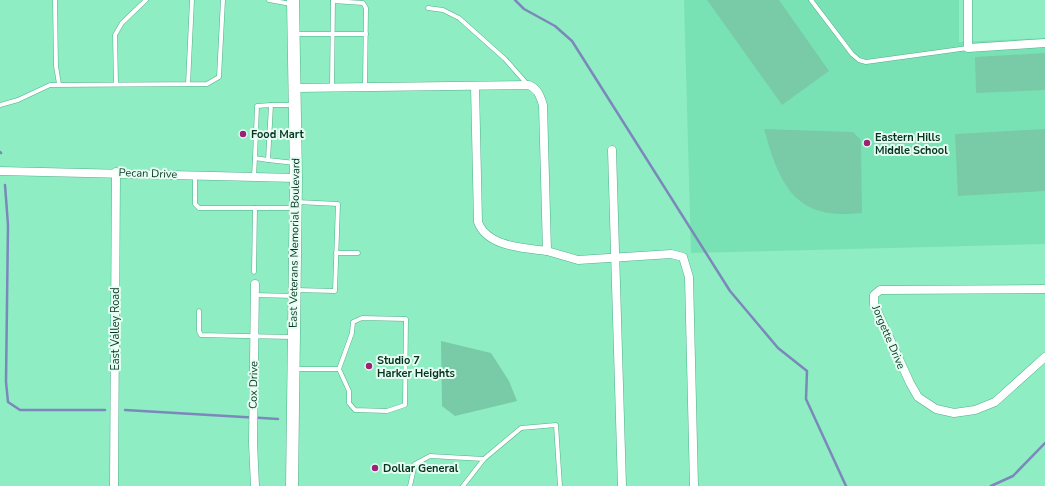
<svg xmlns="http://www.w3.org/2000/svg" width="1045" height="486" font-family="'Nunito Sans',sans-serif">
<style>
.built{fill:#79e2b4}
.green{fill:#78cba6}
.lines{fill:none;stroke-linecap:round;stroke-linejoin:round}
.stream{stroke:#7c87bb;stroke-width:2.5}
.service-casing{stroke:#51b089;stroke-width:5}
.minor-casing{stroke:#51b089;stroke-width:9}
.primary-casing{stroke:#51b089;stroke-width:13}
.service{stroke:#fff;stroke-width:4}
.minor{stroke:#fff;stroke-width:8}
.primary{stroke:#fff;stroke-width:12}
.poi-dot{fill:#9d2177;stroke:#e4fef1;stroke-width:1.5}
.labels{text-anchor:middle;stroke-width:4;stroke-linejoin:round;paint-order:stroke}
.poi-label{font-size:11px;font-weight:bold;fill:#083222;stroke:#e4fef1;text-anchor:start}
.street-label{font-size:11px;fill:#083222;stroke:#e4fef1}
</style>
<rect width="100%" height="100%" fill="#8eedc2"/>
<path class="built" d="M684 0H959V42L1045 38V244L691 253Z"/>
<g class="green">
<path d="M707 0H779L829 71 782 105Z"/>
<path d="M1045 53V90L976 93 975 57Z"/>
<path d="M764 129 853 132 861 140 862 213C796 221 780 187 764 129Z"/>
<path d="M1045 129V191L958 196 955 134Z"/>
<path d="M441 341 491 353 509 381 517 401 455 416 442 406Z"/>
</g>
<g class="lines">
<g class="stream">
<path d="M515 0 524 9 555 26 572 41 730 291 778 348 807 371 806 399 846 486"/>
<path d="M0 152 1 153"/>
<path d="M5 185 8 225 6 382 8 402 20 410H105"/>
<path d="M125 410 278 419"/>
<path d="M991 486 1013 476 1045 443"/>
</g>
<defs>
<g id="service">
<path d="M55 0 56 66 59 84"/>
<path d="M269 0 291 4"/>
<path d="M811 0 852 54 859 60 866 62 968 48"/>
<path d="M333 1 363 3 366 8 365 87"/>
<path d="M428 8 443 10 459 18 505 59 528 85"/>
<path d="M294 34H366"/>
<path d="M116 83 115 35 122 23 146 0"/>
<path d="M188 84 192 0"/>
<path d="M332 87 333 0"/>
<path d="M0 105 18 100 50 85 207 84 219 77 223 0"/>
<path d="M293 105H271L268 160 295 163"/>
<path d="M268 160 255 158 257 106 271 105"/>
<path d="M195 176V204L199 208H295"/>
<path d="M254 176 255 158"/>
<path d="M336 253H358"/>
<path d="M254 272 255 208"/>
<path d="M296 290 335 291 338 204 297 202"/>
<path d="M254 295 294 296"/>
<path d="M199 311V331L201 335 293 337"/>
<path d="M295 369H339L352 333 353 322 362 318 406 319 405 405 387 411 355 410 349 403V391L339 369"/>
<path d="M484 459 521 428 556 425 560 486"/>
<path d="M410 486 415 464 430 456 484 459 463 486"/>
</g>
<g id="minor">
<path d="M968 0V48L1045 43"/>
<path d="M475 86 478 222C487 247 524 248 547 251"/>
<path d="M295 88 529 85C538 89 540 96 543 105L547 251 578 260 671 254 683 257 689 277 694 486"/>
<path d="M612 150 622 486"/>
<path d="M0 171 296 178"/>
<path d="M255 284 253 443 255 486"/>
<path d="M1045 289 880 290 874 295V304L910 383 918 397 936 409 954 413 975 410 995 402 1045 357"/>
<path d="M114 486 116 172"/>
</g>
<path id="primary" d="M292 486 296 178 293 0"/>
</defs>
<use href="#service" class="service-casing"/>
<use href="#minor" class="minor-casing"/>
<use href="#primary" class="primary-casing"/>
<use href="#service" class="service"/>
<use href="#minor" class="minor"/>
<use href="#primary" class="primary"/>
</g>
<g class="poi-dot">
<circle cx="243" cy="134" r="4"/>
<circle cx="867" cy="143" r="4"/>
<circle cx="369" cy="366" r="4"/>
<circle cx="375" cy="468" r="4"/>
</g>
<g class="labels">
<g class="poi-label">
<text x="251" y="138">Food Mart</text>
<text x="875" y="141">Eastern Hills<tspan x="875" dy="13">Middle School</tspan></text>
<text x="377" y="364">Studio 7<tspan x="377" dy="13">Harker Heights</tspan></text>
<text x="383" y="472">Dollar General</text>
</g>
<g class="street-label">
<text transform="translate(148 173) rotate(2)" y="4">Pecan Drive</text>
<text transform="translate(294 243) rotate(-89)" y="4">East Veterans Memorial Boulevard</text>
<text transform="translate(115 329) rotate(-90)" y="4">East Valley Road</text>
<text transform="translate(889 337) rotate(67)" y="4">Jorgette Drive</text>
<text transform="translate(253 385) rotate(-89)" y="4">Cox Drive</text>
</g>
</g>
</svg>
